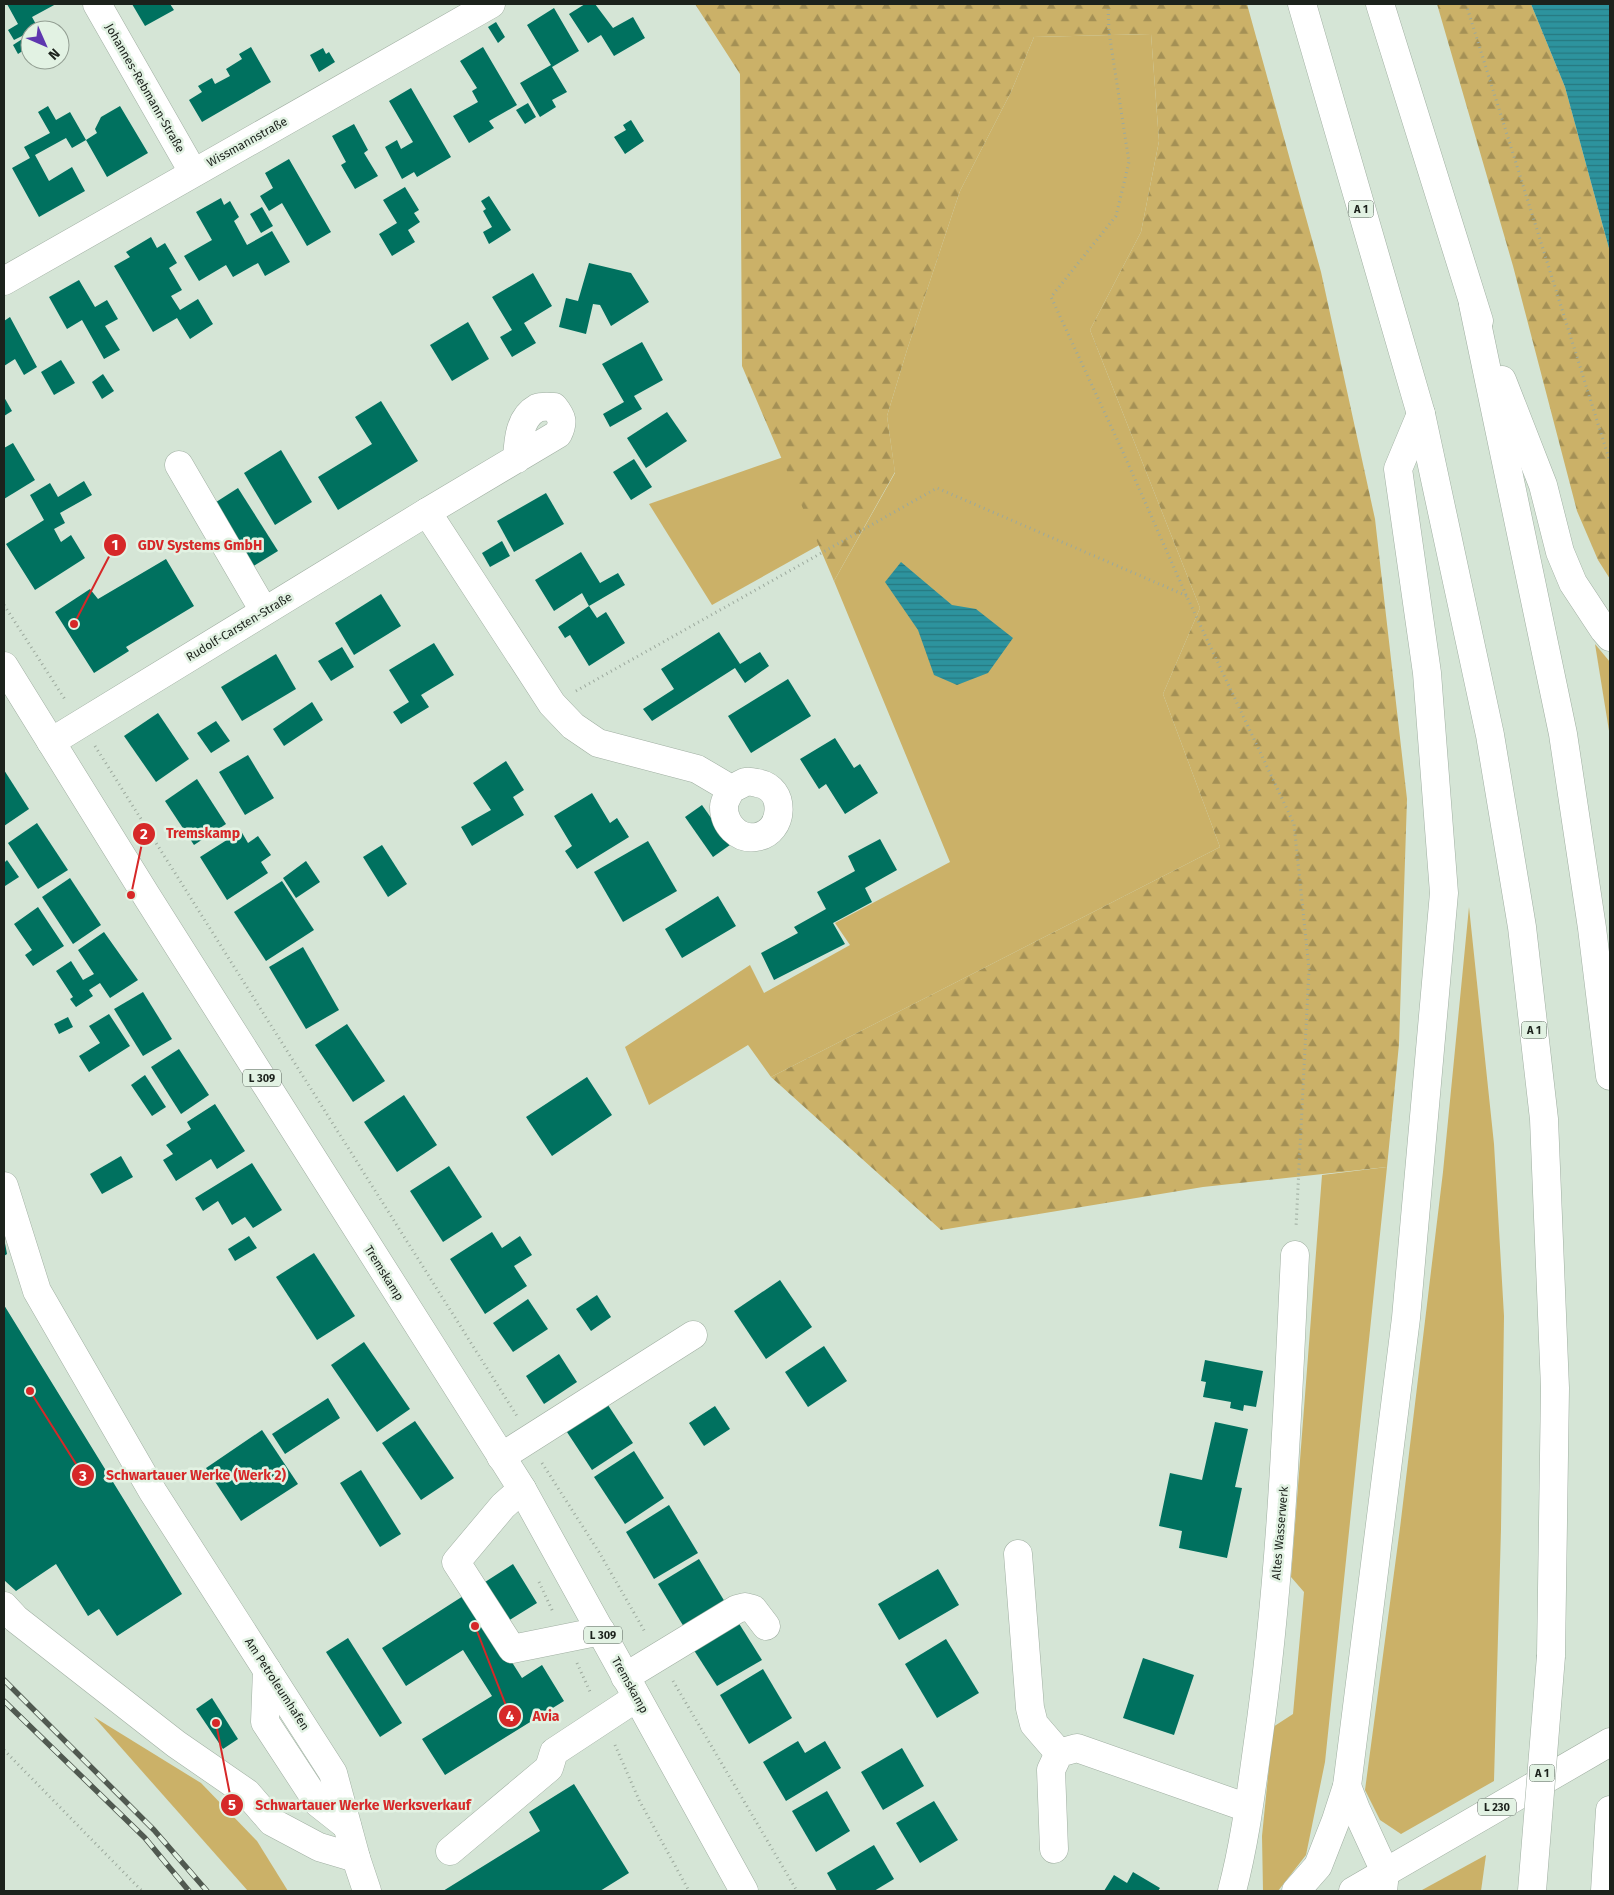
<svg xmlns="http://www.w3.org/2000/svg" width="1614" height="1895" font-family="'Fira Sans',sans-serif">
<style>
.green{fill:#cbb168}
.forest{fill:url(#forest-firs)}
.water{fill:url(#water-rules)}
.building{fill:#00715f}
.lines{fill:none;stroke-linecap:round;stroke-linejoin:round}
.minor-casing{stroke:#a0afa2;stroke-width:29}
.major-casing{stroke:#a0afa2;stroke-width:29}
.highway-casing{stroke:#a0afa2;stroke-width:29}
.path{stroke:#9ca99d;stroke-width:3;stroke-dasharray:1 4;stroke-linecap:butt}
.minor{stroke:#fff;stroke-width:28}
.major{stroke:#fff;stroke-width:28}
.highway{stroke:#fff;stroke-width:28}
.rail-casing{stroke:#505950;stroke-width:5.5}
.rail{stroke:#e2f2e3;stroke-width:4;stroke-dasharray:11;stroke-linecap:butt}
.highway-bridge-casing{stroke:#a0afa2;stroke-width:29;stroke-linecap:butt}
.highway-bridge{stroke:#fff;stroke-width:28}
.labels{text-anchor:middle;stroke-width:5;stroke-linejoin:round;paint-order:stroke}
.shield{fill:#e2f2e3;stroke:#576058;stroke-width:1}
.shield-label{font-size:11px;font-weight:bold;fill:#1c221c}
.street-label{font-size:12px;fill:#1c221c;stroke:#e2f2e3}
.leader{fill:none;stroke:#d62828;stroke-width:2}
.callout-dot{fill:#d62828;stroke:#e2f2e3;stroke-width:2}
.mark-label{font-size:15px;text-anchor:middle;font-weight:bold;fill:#fff}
.callout-label{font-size:14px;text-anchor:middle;font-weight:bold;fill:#d62828;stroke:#e2f2e3;stroke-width:5;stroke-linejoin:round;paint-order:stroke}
</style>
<defs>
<pattern id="forest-firs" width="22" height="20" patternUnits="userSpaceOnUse" patternTransform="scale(1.25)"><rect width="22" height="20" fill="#cbb168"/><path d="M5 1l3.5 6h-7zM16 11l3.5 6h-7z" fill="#a49055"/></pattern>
<pattern id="water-rules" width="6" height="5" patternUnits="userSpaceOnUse" patternTransform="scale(1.25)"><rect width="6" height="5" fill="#2d939e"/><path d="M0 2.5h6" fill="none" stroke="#267880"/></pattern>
</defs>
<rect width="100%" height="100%" fill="#d5e5d6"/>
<g class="green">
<path d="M1151 34 1159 141 1141 232 1090 330 1200 608 1163 694 1220 847 771 1077 748 1045 649 1105 625 1047 750 965 764 993 850 945 835 923 950 862 834 581 895 473 887 416 907 350 960 191 1011 92 1034 37Z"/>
<path d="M858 431 864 520 712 605 649 504Z"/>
<path d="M1595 644 1610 662V737Z"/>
<path d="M1469 907 1494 1144 1504 1316 1501 1529 1494 1781 1401 1834 1380 1820 1365 1790 1400 1528 1443 1172Z"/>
<path d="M1387 1167 1325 1762 1306 1855 1278 1891H1263L1262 1836 1273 1727 1293 1714 1304 1592 1291 1577 1322 1175Z"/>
<path d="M94 1717 201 1783 257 1841 288 1891H248Z"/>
<path d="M1486 1855 1481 1891H1421L1422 1890Z"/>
</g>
<g class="forest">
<path d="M695 4H1247L1321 272 1375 519 1407 799 1399 1044 1387 1167 1203 1187 941 1230 771 1077 1220 847 1163 694 1200 608 1090 330 1141 232 1159 141 1151 34 1034 37 1011 92 960 191 907 350 887 416 895 472 834 581 742 366 740 74Z"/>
<path d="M1437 4H1531L1565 87 1610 252V579L1598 560 1577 511 1513 266Z"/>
</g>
<g class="water">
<path d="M1531 4H1610V252L1565 87Z"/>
<path d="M901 562 952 605 976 609 1013 638 988 673 957 685 934 675 918 630 885 582Z"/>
</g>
<g class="building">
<path d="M7 4H56L32 17 38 28 30 30V32L14 40 8 30 18 24Z"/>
<path d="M132 4H170L174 10 145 26Z"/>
<path d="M585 4H595L613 28 633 17 645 38 614 56 601 35 588 43 569 14Z"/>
<path d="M554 8 579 51 552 67 567 92 552 100 556 107 540 117 520 83 551 65 527 25Z"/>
<path d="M496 22 505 37 498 43 488 27Z"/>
<path d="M30 34V46L18 54 13 45Z"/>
<path d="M251 47 271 82 202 122 189 100 202 92 198 86 212 78 215 84 230 76 226 69 242 59 239 54Z"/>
<path d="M483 47 517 105 489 121 494 128 469 143 453 116 478 102 472 91 477 88 460 61Z"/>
<path d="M323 48 326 54 329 52 335 62 319 72 310 55Z"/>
<path d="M411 88 451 157 417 177 414 172 402 179 385 147 397 140 401 149 413 142 389 101Z"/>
<path d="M528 103 536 117 525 124 516 110Z"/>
<path d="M48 106 56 120 70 112 86 140 72 148 66 138 35 155 49 181 72 167 85 191 39 217 12 168 30 158 24 147 50 133 38 112Z"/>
<path d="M120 106 148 153 107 177 86 140 97 133 95 129 101 117Z"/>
<path d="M631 120 644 141 625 154 614 137 626 130 623 125Z"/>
<path d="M354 124 368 150 364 153 378 176 355 189 341 165 346 162 332 136Z"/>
<path d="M289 159 331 232 307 246 282 203 269 211 260 196 273 188 265 173Z"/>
<path d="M405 187 419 210 414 213 420 222 408 230 415 242 392 256 379 234 397 223 383 200Z"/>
<path d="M489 196 511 230 489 244 483 232 492 227 483 211 486 209 481 201Z"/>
<path d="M221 198 224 205 230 201 239 217 234 221 247 245 272 231 290 262 265 276 258 263 233 277 226 265 199 281 184 256 212 240 196 212Z"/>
<path d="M262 207 273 226 261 233 250 214Z"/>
<path d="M151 237 157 248 165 243 177 263 169 268 182 290 171 296 180 310 198 299 213 324 190 339 177 318 153 332 114 266 130 257 126 252Z"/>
<path d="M589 263 631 273 649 302 611 326 600 305 593 304 586 334 559 327 566 298 578 301Z"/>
<path d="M533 273 552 306 524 323 536 343 512 357 500 337 512 330 492 297Z"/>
<path d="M79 280 95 307 107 300 118 319 105 326 120 350 104 359 82 320 67 329 49 297Z"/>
<path d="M10 317 37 367 24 375 15 359 4 366V321Z"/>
<path d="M468 322 489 359 452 381 430 345Z"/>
<path d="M642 342 663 380 634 396 642 409 610 427 603 414 624 402 602 364Z"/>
<path d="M61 360 75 383 54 395 41 372Z"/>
<path d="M103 374 114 391 102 399 92 382Z"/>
<path d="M4 397 12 411 4 416Z"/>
<path d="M381 401 418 461 338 510 318 477 372 444 355 417Z"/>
<path d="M667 412 687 441 646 468 627 438Z"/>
<path d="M13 443 35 480 4 499V448Z"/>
<path d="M281 450 312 502 275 525 244 473Z"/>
<path d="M634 459 652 487 631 500 613 472Z"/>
<path d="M84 481 92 495 60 513 65 523 54 529 61 542 71 535 85 558 35 590 6 544 44 520 30 495 50 483 58 497Z"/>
<path d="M238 488 278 551 252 567 213 504Z"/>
<path d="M546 493 564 524 514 552 497 521Z"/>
<path d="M502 541 510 556 490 567 482 553Z"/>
<path d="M581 552 600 583 618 573 625 585 589 606 582 593 554 611 535 580Z"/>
<path d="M166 559 194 606 126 647 129 651 94 673 55 612 90 589 98 599Z"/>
<path d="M381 594 401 626 354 655 335 623Z"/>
<path d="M589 606 597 618 606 612 625 643 589 666 570 635 565 638 558 627Z"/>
<path d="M719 632 740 664 760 652 769 666 745 683 735 668 652 721 643 709 674 689 661 669Z"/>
<path d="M434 643 454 675 421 695 429 707 401 724 393 712 409 702 389 670Z"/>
<path d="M342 647 354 667 331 681 318 661Z"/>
<path d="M276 654 296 689 242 721 221 687Z"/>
<path d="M788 679 811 716 751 753 728 716Z"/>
<path d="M312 702 323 720 284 746 273 729Z"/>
<path d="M158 713 189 759 156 782 124 736Z"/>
<path d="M216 721 230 741 211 753 197 733Z"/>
<path d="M835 738 854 768 860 764 878 793 845 814 826 784 819 789 800 759Z"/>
<path d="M248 755 274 798 245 815 219 772Z"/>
<path d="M506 761 524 790 513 797 524 815 472 846 461 827 491 810 473 783Z"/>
<path d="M4 770 29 809 4 826Z"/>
<path d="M197 779 226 824 194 845 165 801Z"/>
<path d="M592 793 610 823 617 818 629 837 577 869 565 851 572 846 554 816Z"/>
<path d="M702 805 730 845 713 857 685 817Z"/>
<path d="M37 823 68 870 38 889 8 843Z"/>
<path d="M241 831 248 843 258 836 271 855 261 862 268 873 227 900 200 857Z"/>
<path d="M880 839 897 870 865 888 872 902 833 923 845 944 774 980 761 953 798 933 794 927 826 909 817 892 855 871 848 856Z"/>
<path d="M648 841 677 891 623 922 594 872Z"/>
<path d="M382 845 407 884 388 897 363 857Z"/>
<path d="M7 860 19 877 5 886 4 863Z"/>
<path d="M306 861 320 882 296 898 283 878Z"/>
<path d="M70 878 101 925 73 944 42 897Z"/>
<path d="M282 881 314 930 266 961 234 912Z"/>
<path d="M718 896 736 926 682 958 665 929Z"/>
<path d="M38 907 64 946 33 966 25 955 32 950 14 924Z"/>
<path d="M104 932 138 980 110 998 100 983 89 990 93 996 76 1007 70 999 73 997 56 971 71 961 83 980 94 974 78 950Z"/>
<path d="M303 947 339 1010 306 1029 269 967Z"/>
<path d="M143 992 172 1039 143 1056 114 1009Z"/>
<path d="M109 1014 130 1046 89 1072 79 1056 100 1043 89 1026Z"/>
<path d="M68 1017 73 1027 59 1034 54 1024Z"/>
<path d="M347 1024 385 1081 353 1102 315 1045Z"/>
<path d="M179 1049 209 1095 181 1114 151 1067Z"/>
<path d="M145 1075 166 1107 152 1116 131 1085Z"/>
<path d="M587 1077 612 1115 552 1156 526 1117Z"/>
<path d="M404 1095 437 1145 397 1172 364 1122Z"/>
<path d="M215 1104 245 1151 217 1169 211 1159 176 1181 163 1160 173 1154 166 1145 191 1129 187 1122Z"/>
<path d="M121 1156 133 1177 102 1194 90 1174Z"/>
<path d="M252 1163 282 1210 253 1228 245 1217 232 1225 218 1201 203 1211 195 1198Z"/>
<path d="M449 1166 482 1217 443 1242 410 1191Z"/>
<path d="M492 1232 502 1248 520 1236 532 1255 514 1266 527 1286 485 1314 450 1259Z"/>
<path d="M249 1236 257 1248 235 1261 228 1249Z"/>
<path d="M4 1238 7 1254 4 1256Z"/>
<path d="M314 1253 355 1316 317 1340 276 1277Z"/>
<path d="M780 1280 812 1327 766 1359 734 1311Z"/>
<path d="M597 1295 611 1317 591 1331 576 1309Z"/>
<path d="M528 1299 548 1329 513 1352 493 1323Z"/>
<path d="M4 1305 182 1594 117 1636 99 1609 88 1616 56 1564 16 1591 4 1580Z"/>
<path d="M364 1342 410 1409 377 1432 331 1365Z"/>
<path d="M824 1346 847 1381 808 1407 785 1372Z"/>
<path d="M559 1354 577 1382 544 1404 526 1376Z"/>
<path d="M1205 1360 1263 1371 1256 1407 1244 1405 1243 1411 1230 1408 1231 1402 1203 1397 1206 1382 1201 1381Z"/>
<path d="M602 1396 633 1443 592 1470 561 1423Z"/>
<path d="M328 1398 340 1418 285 1454 272 1434Z"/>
<path d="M715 1406 730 1429 704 1446 689 1423Z"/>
<path d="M415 1421 454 1478 421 1500 382 1443Z"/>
<path d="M1215 1422 1248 1429 1235 1487 1242 1488 1227 1558 1179 1548 1182 1531 1159 1526 1170 1473 1202 1480Z"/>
<path d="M262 1430 298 1484 241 1521 206 1468Z"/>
<path d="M634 1451 664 1498 625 1524 594 1477Z"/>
<path d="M361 1470 401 1534 380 1547 340 1483Z"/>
<path d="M669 1505 698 1553 654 1579 626 1532Z"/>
<path d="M699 1559 728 1607 687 1632 658 1584Z"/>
<path d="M513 1564 537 1603 492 1631 522 1678 542 1665 564 1701 445 1775 422 1739 492 1696 463 1650 406 1686 382 1648Z"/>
<path d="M938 1569 959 1605 899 1640 878 1604Z"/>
<path d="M733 1614 762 1660 717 1686 688 1641Z"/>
<path d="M348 1638 402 1723 380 1737 326 1652Z"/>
<path d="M946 1639 979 1693 937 1718 905 1664Z"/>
<path d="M1143 1658 1194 1675 1174 1735 1123 1718Z"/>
<path d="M763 1669 792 1718 749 1744 720 1695Z"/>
<path d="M212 1698 238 1739 223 1749 196 1709Z"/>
<path d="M798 1741 805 1753 825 1741 841 1768 786 1801 763 1762Z"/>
<path d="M902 1748 924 1786 883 1810 861 1772Z"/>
<path d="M574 1784 629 1873 600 1891H443L540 1831 529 1812Z"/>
<path d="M827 1791 850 1831 816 1852 792 1811Z"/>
<path d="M934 1801 958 1840 920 1863 896 1823Z"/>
<path d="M874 1845 894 1879 874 1891H837L827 1873Z"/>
<path d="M1133 1872 1160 1888 1158 1891H1104L1114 1875 1127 1883Z"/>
</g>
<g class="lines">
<defs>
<g id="minor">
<path d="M97 4 193 172"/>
<path d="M4 281 491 4"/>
<path d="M179 465 264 611"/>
<path d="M427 512 558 434C564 422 562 417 554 407 549 407 542 406 537 408 519 418 518 441 517 459"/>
<path d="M51 742 427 512 552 704 573 726 598 743 697 769 731 789C736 787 741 784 745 782 749 781 753 782 757 783 787 787 785 833 756 837 738 840 724 824 724 807 724 801 729 794 731 789"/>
<path d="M4 1186 37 1291 153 1492 333 1773 356 1858 367 1891"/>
<path d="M501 1457 693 1335"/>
<path d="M522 1489 503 1506 456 1562 512 1649 601 1631"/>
<path d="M1018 1554 1030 1708 1034 1724 1059 1753"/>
<path d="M4 1606 16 1619 176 1744 247 1793 272 1822 319 1847 356 1858"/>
<path d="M267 1670 265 1722 318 1803 347 1826"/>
<path d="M625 1677 737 1609 745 1607 753 1609 766 1626"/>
<path d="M1054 1849 1051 1770 1059 1753 1077 1748 1248 1808"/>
<path d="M450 1851 549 1768 554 1752 636 1698"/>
<path d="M1232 1891C1245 1842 1251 1792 1258 1742 1281 1581 1287 1418 1295 1255"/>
</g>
<g id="major">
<path d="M4 666 146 895 522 1489 744 1891"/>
<path d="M1353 1891 1610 1742"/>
</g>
<g id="highway">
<path d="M1302 4 1421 414 1490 735 1522 927 1544 1119 1555 1388 1551 1656"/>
<path d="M1380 4 1479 321"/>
<path d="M1473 304 1563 734 1592 928 1610 1076"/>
<path d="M1502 380 1543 485 1560 552 1573 583 1604 630 1610 637"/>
<path d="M1347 1786 1356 1809 1385 1872 1383 1891"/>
<path d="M1296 1891 1318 1866 1336 1820 1347 1786 1406 1318 1444 893 1427 673 1398 469 1421 414"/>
<path d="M1605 1891 1610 1810"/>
</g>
</defs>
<use href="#minor" class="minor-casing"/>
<use href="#major" class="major-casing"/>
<use href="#highway" class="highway-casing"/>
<g class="path">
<path d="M1108 4 1109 32 1129 162 1116 216 1051 297 1122 450 1187 597 1294 824 1309 969 1296 1227"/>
<path d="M1466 4 1610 462"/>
<path d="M4 605 66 701"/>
<path d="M576 691 937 488 1187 596"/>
<path d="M95 746 517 1416"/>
<path d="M542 1463 599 1552 645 1632"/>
<path d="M539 1582 553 1612"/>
<path d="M577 1663 591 1694"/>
<path d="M673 1681 797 1891"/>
<path d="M615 1745 639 1800 689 1891"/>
<path d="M4 1750 142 1891"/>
</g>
<use href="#minor" class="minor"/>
<use href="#major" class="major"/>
<use href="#highway" class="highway"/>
<defs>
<g id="rail">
<path d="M4 1680 154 1830 207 1891"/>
<path d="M4 1701 145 1838 189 1891"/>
</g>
</defs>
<use href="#rail" class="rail-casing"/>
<use href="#rail" class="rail"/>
<defs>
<path id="highway-bridge" d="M1532 1891 1551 1656"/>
</defs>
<use href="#highway-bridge" class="highway-bridge-casing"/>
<use href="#highway-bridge" class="highway-bridge"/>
</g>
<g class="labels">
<g class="shield">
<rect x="1348.5" y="200.5" width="25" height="17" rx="4"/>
<rect x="1521.5" y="1021.5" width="25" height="17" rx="4"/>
<rect x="243" y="1069.5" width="38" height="17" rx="4"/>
<rect x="584" y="1626.5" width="38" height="17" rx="4"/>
<rect x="1529.5" y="1764.5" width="25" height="17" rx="4"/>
<rect x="1478" y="1798.5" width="38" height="17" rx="4"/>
</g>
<g class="shield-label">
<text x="1361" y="213">A 1</text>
<text x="1534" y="1034">A 1</text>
<text x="262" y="1082">L 309</text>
<text x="603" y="1639">L 309</text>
<text x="1542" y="1777">A 1</text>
<text x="1497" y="1811">L 230</text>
</g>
<g class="street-label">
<text transform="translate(145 88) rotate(60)" y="4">Johannes-Rebmann-Straße</text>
<text transform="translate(247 142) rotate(-29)" y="4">Wissmannstraße</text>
<text transform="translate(239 627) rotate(-31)" y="4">Rudolf-Carsten-Straße</text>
<text transform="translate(384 1273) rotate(58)" y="4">Tremskamp</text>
<text transform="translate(1280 1533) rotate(-85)" y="4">Altes Wasserwerk</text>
<text transform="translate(277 1684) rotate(57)" y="4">Am Petroleumhafen</text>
<text transform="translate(630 1685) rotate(61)" y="4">Tremskamp</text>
</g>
</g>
<path class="leader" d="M74 624L115 545M131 895L144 834M30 1391L83 1475M475 1626L510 1716M216 1723L232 1805"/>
<g class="callout-dot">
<circle cx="74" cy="624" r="5"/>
<circle cx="131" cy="895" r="5"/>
<circle cx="30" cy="1391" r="5"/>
<circle cx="475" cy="1626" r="5"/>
<circle cx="216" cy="1723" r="5"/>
<circle cx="115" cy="545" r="12"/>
<circle cx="144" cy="834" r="12"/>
<circle cx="83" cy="1475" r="12"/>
<circle cx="510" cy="1716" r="12"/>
<circle cx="232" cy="1805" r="12"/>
</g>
<g class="mark-label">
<text x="115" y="550">1</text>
<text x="144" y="839">2</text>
<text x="83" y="1481">3</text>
<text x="510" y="1721">4</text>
<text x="232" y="1810">5</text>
</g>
<g class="callout-label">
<text x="200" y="550">GDV Systems GmbH</text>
<text x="203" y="838">Tremskamp</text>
<text x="196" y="1480">Schwartauer Werke (Werk 2)</text>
<text x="546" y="1721">Avia</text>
<text x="363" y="1810">Schwartauer Werke Werksverkauf</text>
</g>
<rect width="1614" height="1895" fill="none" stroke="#1c221c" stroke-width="10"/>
<g transform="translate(45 45) rotate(135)"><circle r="24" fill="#e2f2e3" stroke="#939f93"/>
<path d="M0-4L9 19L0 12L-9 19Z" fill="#5e37af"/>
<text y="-8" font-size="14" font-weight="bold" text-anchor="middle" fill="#1c221c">N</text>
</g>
</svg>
